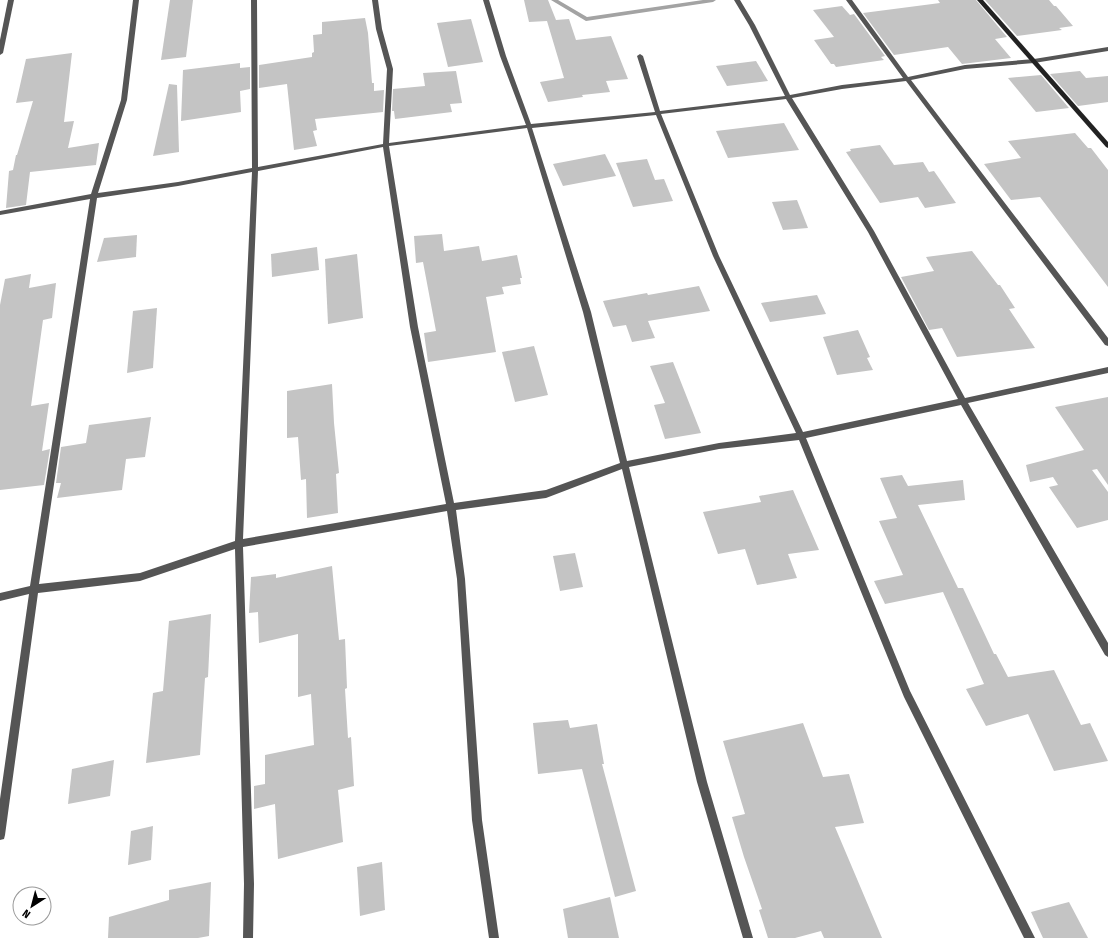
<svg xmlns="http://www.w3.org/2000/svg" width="1108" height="938" font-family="'Fira Sans Condensed',sans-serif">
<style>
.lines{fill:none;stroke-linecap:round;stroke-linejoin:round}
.stream{fill:#a3a3a3;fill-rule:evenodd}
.building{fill:#c4c4c4}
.street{fill:#555;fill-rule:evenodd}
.secondary{fill:#222;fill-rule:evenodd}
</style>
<rect width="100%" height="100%" fill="#fff"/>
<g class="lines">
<path class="stream" d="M551 0H558L587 17 703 0H716L713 2 586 21Z"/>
</g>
<g class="building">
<path d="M170 0H193L186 57 161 60Z"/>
<path d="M524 0H548L556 20 569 19 576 40 611 36 628 79 606 81 610 92 582 95 583 97 548 102 540 82 564 78 547 21 529 22Z"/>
<path d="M938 0H976L1007 37 995 39 1011 58 962 64 948 47 894 55 863 13 940 3Z"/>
<path d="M985 0H1049L1054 6H1056L1073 26 1059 28 1062 30 1017 36Z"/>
<path d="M842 6 850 15 854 14 885 56 881 57 884 60 836 67 834 64H831L814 40 834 37 813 10Z"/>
<path d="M365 18 368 33 372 83H374V91L384 90 383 112 315 119 317 130 313 131 317 146 294 150 287 84 259 88V65L312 57V53L314 52 313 35 322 34V22Z"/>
<path d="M471 19 483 62 448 67 437 23Z"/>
<path d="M72 53 64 122 74 121 68 148 99 143 96 165 30 172 26 205 6 208 9 171 13 170 16 155H17L33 101 16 103 26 59Z"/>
<path d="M756 61 768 81 727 86 716 66Z"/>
<path d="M240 63V68L250 67V89L240 91 241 112 181 121 183 70Z"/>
<path d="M456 71 462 103 450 104 452 112 395 119 394 111H392L393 89 425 86 423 73Z"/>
<path d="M1080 71 1086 78 1108 76V102L1078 106 1050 74Z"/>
<path d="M1041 75 1069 108 1036 112 1008 78Z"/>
<path d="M169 84 177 85 179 152 153 156Z"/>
<path d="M784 123 799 150 728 158 716 131Z"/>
<path d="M1075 133 1088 148H1091L1108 170V287L1040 197 1011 200 984 164 1021 158 1008 141Z"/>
<path d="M880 145 894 165 923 162 929 172 934 171 956 203 925 208 918 197 880 203 846 152 851 151 850 149Z"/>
<path d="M605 154 616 176 563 186 553 164Z"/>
<path d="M647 159 655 180 664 179 673 201 633 207 616 163Z"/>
<path d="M797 200 808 228 783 230 772 202Z"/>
<path d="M442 234 444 251 479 246 482 261 517 255 522 278H520L521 284 502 287 504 294 486 297 496 352 428 362 424 333 436 331 423 262 416 263 414 236Z"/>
<path d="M137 235 136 257 97 262 104 238Z"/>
<path d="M317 247 319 270 272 277 271 254Z"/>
<path d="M972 251 998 285H1000L1015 308 1009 309 1035 348 957 357 942 328 929 330 901 277 934 271 926 257Z"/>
<path d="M357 254 363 318 328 324 325 259Z"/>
<path d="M31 274 29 288 56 283 52 318 43 320 31 406 49 403 42 451 50 449 44 485 0 490V305L5 279Z"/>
<path d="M699 286 710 311 648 321 655 338 632 342 626 325 613 327 603 301 647 293 648 295Z"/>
<path d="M817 295 826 314 770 322 761 303Z"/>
<path d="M157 308 153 368 127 373 133 311Z"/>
<path d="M858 330 870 357 867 358 873 370 837 375 823 337Z"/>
<path d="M534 346 548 395 515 402 502 352Z"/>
<path d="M673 362 701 433 665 439 654 405 665 403 650 366Z"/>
<path d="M332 384 334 423 339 473 336 474 338 513 307 518 306 479 301 480 298 437 287 438V391Z"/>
<path d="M1108 397V485L1097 469 1092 470 1108 492V520L1077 528 1049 487 1058 485 1053 477 1030 482 1026 465 1084 450 1055 407Z"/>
<path d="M151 417 145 457 126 459 122 490 57 498 61 483H56L61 447 86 443 89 425Z"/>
<path d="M902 475 908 486 963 480 965 500 918 505 958 588H963L994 654H996L1008 677 1054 670 1081 725 1090 723 1108 761 1054 771 1028 714 986 726 966 689 984 684 943 592 885 604 874 581 903 575 879 521 897 518 880 478Z"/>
<path d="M793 490 819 550 788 554 797 578 757 585 745 549 718 554 703 512 761 502 759 496Z"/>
<path d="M575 553 583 587 560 591 553 556Z"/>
<path d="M332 566 339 640 345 639 347 688 345 689 348 738 351 737 354 786 338 790 343 842 278 859 275 804 254 809V786L265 784V755L314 745 311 694 298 697V634L259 643 258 612 249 613 251 577 276 574V578Z"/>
<path d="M211 614 208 677 205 678 200 755 146 763 153 693 163 691 169 621Z"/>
<path d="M568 720 570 728 597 724 604 764H602L636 891 615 897 582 769 538 774 533 723Z"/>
<path d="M803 723 823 777 849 774 864 823 835 827 882 938H824L821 931 795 938H768L759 910 762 909 744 857 732 817 745 814 723 741Z"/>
<path d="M114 760 110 796 68 804 72 769Z"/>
<path d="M153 826 151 860 128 865 131 831Z"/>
<path d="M382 862 385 910 360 916 357 867Z"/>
<path d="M211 882 209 936 198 938H108L109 917 169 900V890Z"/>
<path d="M610 897 619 938H568L563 909Z"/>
<path d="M1069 902 1088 938H1043L1031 912Z"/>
</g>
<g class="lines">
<g class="street">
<path d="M8 0H14L3 53 0 55V40Z"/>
<path d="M133 0H139L127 100 98 193 178 182 252 168 251 0H257L258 167 383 144 387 69 376 29 372 0H378L382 29 393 69 389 143 526 125 500 56 483 0H489L506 56 531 124 655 112 637 56 640 54 643 56 660 111 785 96 749 25 734 0H740L755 25 790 95 842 85 903 78 846 0H852L908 77 965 65 1034 59 1108 47V51L1034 63 965 69 911 80 1108 338V346L1105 345 906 81 842 89 792 98 874 231 965 398 1108 367V373L968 403 1108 643V657L1105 655 961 405 806 438 910 691 1035 938H1024L904 697 799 440 719 449 629 467 707 782 753 938H743L697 782 622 469 546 498 456 510 465 579 482 820 499 938H489L472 820 457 579 447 511 243 547 254 884 253 938H243L244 884 235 549 140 581 38 593 5 835 4 839 0 840V799L29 594 0 601V593L30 586 90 199 0 215V211L91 194 121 100ZM786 99 868 232 958 399 803 432 719 256 661 114ZM656 115 713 256 796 433 719 443 627 461 591 312 532 128ZM527 128 583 312 620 463 546 490 454 503 418 327 389 146ZM383 147 410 327 446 504 243 539 258 171ZM252 172 235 541 140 573 39 584 97 198 178 186Z"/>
</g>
<path class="secondary" d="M977 0H983L1108 142V148L1106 147Z"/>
</g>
<g transform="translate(32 906) rotate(216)"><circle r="19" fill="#ffffff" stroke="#999999"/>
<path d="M0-3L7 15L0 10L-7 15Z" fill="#000000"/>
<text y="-6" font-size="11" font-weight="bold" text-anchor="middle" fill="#000000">N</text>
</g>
</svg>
